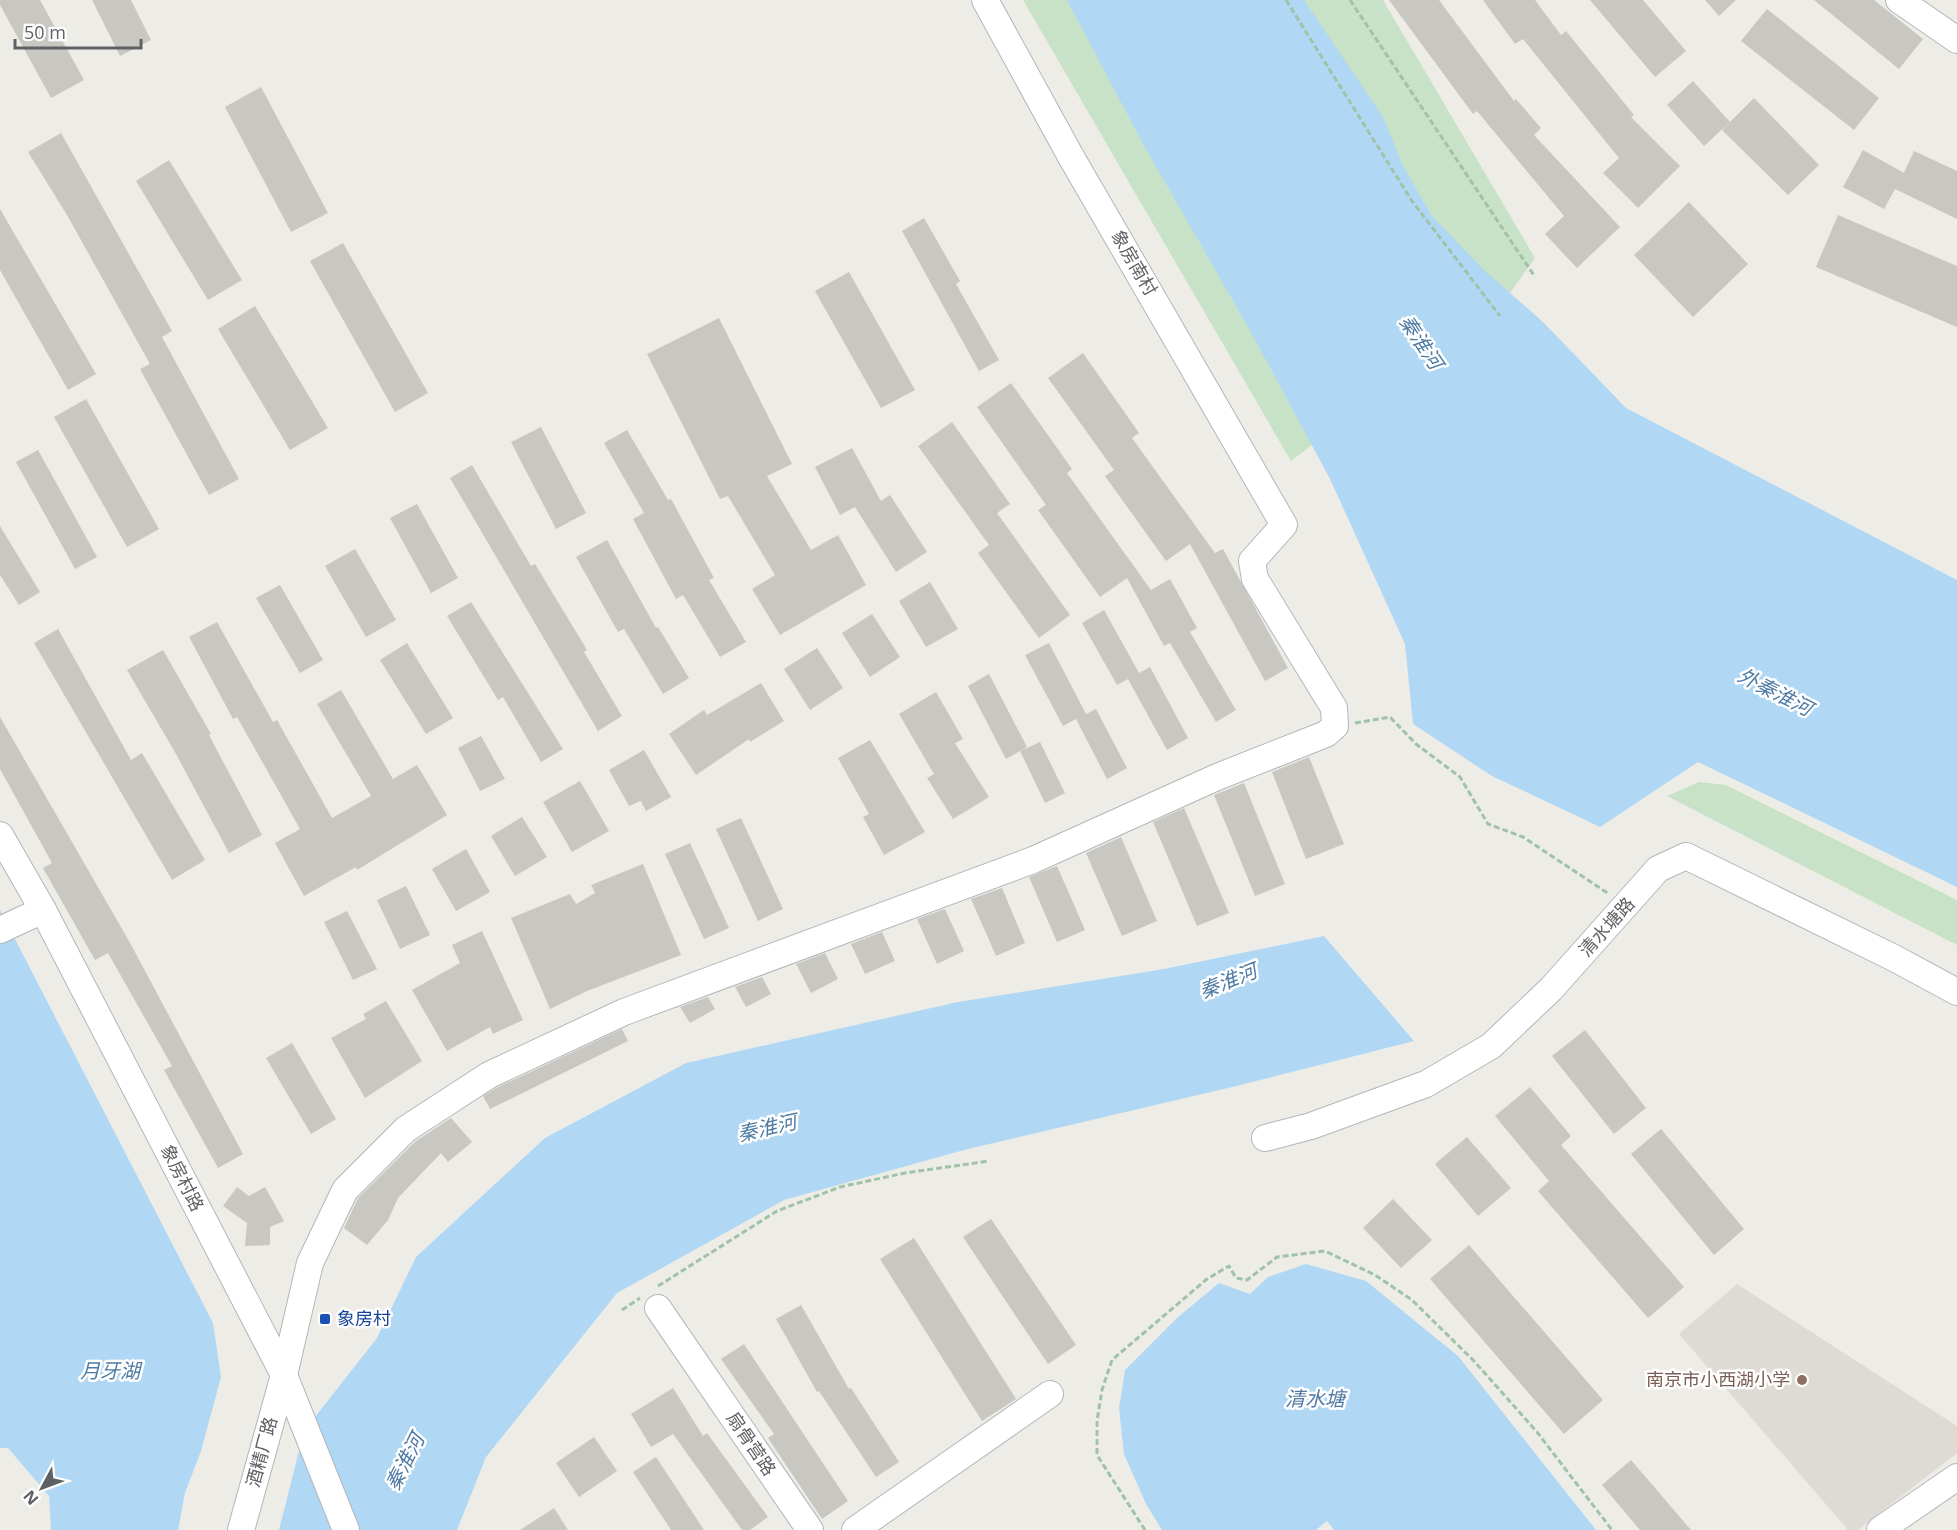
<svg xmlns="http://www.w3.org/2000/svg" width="1957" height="1530" font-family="'Open Sans','Noto Sans SC',sans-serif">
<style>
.education{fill:#dddbd4}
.green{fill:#c7e2c6}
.water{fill:#b0d8f4}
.building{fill:#c9c7c2}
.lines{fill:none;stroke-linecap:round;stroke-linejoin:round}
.minor-casing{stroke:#b3b6b9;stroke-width:28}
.path{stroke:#a0c2a9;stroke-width:3;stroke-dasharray:6 3;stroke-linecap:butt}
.minor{stroke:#fff;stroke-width:26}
.transit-dot{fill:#1a4fb4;stroke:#fff;stroke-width:2}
.education-dot{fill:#8d6e63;stroke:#fff;stroke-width:2}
.labels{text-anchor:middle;stroke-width:5;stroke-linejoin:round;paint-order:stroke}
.street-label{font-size:18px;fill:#5e6164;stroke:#fff}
.transit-label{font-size:18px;fill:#164399;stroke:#fff;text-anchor:start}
.education-label{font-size:18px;fill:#785e54;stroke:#fff;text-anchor:end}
.water-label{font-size:20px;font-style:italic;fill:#4e7aa4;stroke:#fff}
</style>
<rect width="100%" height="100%" fill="#eeece6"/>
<path class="education" d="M1737 1284 1957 1426V1453L1858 1530H1848L1679 1334Z"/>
<g class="green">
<path d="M1023 0H1383L1535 258 1510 293 1291 461Z"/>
<path d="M1699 782 1726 785 1957 900V945L1667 796Z"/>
</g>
<g class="water">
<path d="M1067 0H1304L1383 117 1403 166 1432 216 1483 269 1544 323 1626 408 1957 580V887L1698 762 1600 827 1492 776 1413 724 1405 644 1330 479 1252 334 1142 142Z"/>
<path d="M0 910 213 1323 221 1377 201 1451 185 1493 178 1530H51L49 1496 8 1448H0Z"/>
<path d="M1324 936 1414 1041 1232 1087 964 1150 784 1200 617 1293 486 1457 457 1530H279L304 1431 377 1338 416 1257 545 1138 686 1063 958 1002 1164 969Z"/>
<path d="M1306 1264 1366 1281 1458 1356 1596 1530H1334L1327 1521 1316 1530H1162L1146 1504 1124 1454 1119 1408 1125 1370 1178 1317 1219 1283 1250 1294 1268 1277Z"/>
</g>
<g class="building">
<path d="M0 0H40L84 80 51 98 0 5Z"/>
<path d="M92 0H131L151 40 120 56Z"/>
<path d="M1389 0H1439L1514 101 1516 99 1541 128 1534 135 1620 227 1577 268 1545 234 1564 216 1477 111 1473 114Z"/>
<path d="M1483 0H1535L1561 35 1566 31 1634 115 1631 117 1680 166 1638 208 1603 173 1619 158 1523 39 1515 44Z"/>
<path d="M1590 0H1643L1686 51 1655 77Z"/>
<path d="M1705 0H1736L1719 16Z"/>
<path d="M1814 0H1874L1923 39 1899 69Z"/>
<path d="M1767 9 1879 98 1854 130 1741 41Z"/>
<path d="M1693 81 1730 122 1704 146 1667 105Z"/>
<path d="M261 87 328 213 291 232 225 107Z"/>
<path d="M1754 98 1819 165 1788 195 1722 130Z"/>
<path d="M61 133 172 331 162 337 239 479 209 495 140 369 150 364 67 215 28 152Z"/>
<path d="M1863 150 1904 173 1914 151 1957 171V219L1895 189 1884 209 1843 187Z"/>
<path d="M169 160 242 280 208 300 136 181Z"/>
<path d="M1689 202 1748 264 1693 317 1634 255Z"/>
<path d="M0 209 96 374 68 390 0 270Z"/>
<path d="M1838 215 1957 266V327L1816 267Z"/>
<path d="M924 218 960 281 956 284 999 360 979 371 902 231Z"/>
<path d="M343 243 428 393 395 412 310 261Z"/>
<path d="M849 272 915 390 881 408 815 291Z"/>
<path d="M255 306 328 428 290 450 218 329Z"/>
<path d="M719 318 792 464 767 476 811 550 838 535 866 585 780 635 752 589 775 575 728 496 720 499 647 354Z"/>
<path d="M1083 353 1139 433 1132 438 1215 553 1223 549 1288 668 1265 681 1190 544 1166 561 1105 476 1114 470 1048 378Z"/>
<path d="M1011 383 1072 469 1067 473 1151 590 1170 579 1197 628 1190 632 1236 710 1216 722 1170 643 1164 646 1127 578 1100 597 1038 510 1046 505 977 407Z"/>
<path d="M86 399 159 529 127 547 54 417Z"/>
<path d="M952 422 1010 504 997 513 1070 615 1039 638 978 553 989 545 918 446Z"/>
<path d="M541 427 586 513 556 529 511 442Z"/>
<path d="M627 430 668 500 671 499 714 578 709 580 746 642 720 657 683 595 676 599 633 519 644 513 604 443Z"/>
<path d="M852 448 881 501 890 495 927 552 896 572 855 507 840 515 815 467Z"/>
<path d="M38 450 97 557 75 569 16 462Z"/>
<path d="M472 465 531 566 535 564 587 650 584 652 622 716 598 731 450 478Z"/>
<path d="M417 504 458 578 431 593 390 518Z"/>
<path d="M0 526 40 592 19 605 0 575Z"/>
<path d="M607 540 656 628 658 627 689 678 663 694 624 629 618 632 576 557Z"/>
<path d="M355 549 396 620 366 637 325 566Z"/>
<path d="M930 582 958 629 926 647 899 601Z"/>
<path d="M280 585 323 660 300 673 256 598Z"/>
<path d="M471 602 563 749 541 762 503 697 498 700 447 616Z"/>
<path d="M1104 610 1139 673 1150 667 1188 738 1167 750 1128 679 1117 685 1082 623Z"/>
<path d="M872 614 900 657 870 677 842 633Z"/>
<path d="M217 622 273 722 277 720 332 818 371 796 317 704 341 690 393 779 417 765 447 815 357 870 356 867 304 896 275 843 300 829 237 717 233 719 189 637Z"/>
<path d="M58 629 131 760 142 753 205 860 172 880 34 643Z"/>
<path d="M407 643 453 718 426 734 380 660Z"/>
<path d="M1049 643 1086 714 1096 709 1127 768 1107 779 1076 719 1063 726 1025 655Z"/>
<path d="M817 648 843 688 810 710 784 669Z"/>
<path d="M163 650 211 734 209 735 262 835 229 853 176 754 127 670Z"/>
<path d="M989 674 1027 747 1006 759 968 686Z"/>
<path d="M761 683 784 721 750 742 749 739 696 775 669 734 704 710 707 715Z"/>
<path d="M936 692 963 739 955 743 989 797 953 819 927 778 934 774 899 714Z"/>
<path d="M0 717 129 941 243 1154 218 1168 164 1070 172 1066 108 953 95 960 43 868 52 863 0 769Z"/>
<path d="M481 736 505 779 480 791 458 748Z"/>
<path d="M870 740 925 832 884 855 863 817 869 814 838 758Z"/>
<path d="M1040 742 1065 793 1045 803 1020 751Z"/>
<path d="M644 750 671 797 646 811 641 801 629 806 609 770Z"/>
<path d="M1309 757 1344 844 1306 859 1272 772Z"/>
<path d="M580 781 609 831 572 852 543 802Z"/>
<path d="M1244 783 1285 884 1255 896 1214 795Z"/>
<path d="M1184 808 1229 913 1197 926 1153 822Z"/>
<path d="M522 817 547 857 515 876 491 836Z"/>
<path d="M741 818 783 909 758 921 716 829Z"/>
<path d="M1121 837 1157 921 1122 936 1086 853Z"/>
<path d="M690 843 729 928 704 939 665 854Z"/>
<path d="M466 849 490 892 456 911 432 869Z"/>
<path d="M643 864 681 955 587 991 550 1009 511 918 570 894 576 904 595 893 591 885Z"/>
<path d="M1057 866 1085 930 1057 942 1029 877Z"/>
<path d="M406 886 430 935 400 949 377 900Z"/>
<path d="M1002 888 1025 943 996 956 971 899Z"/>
<path d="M945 909 964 951 937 964 917 919Z"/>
<path d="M347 911 377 969 353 980 324 922Z"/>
<path d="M482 931 523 1020 493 1034 490 1027 447 1051 412 990 460 963 452 945Z"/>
<path d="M882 932 895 961 865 974 851 944Z"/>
<path d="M825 953 838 979 811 993 796 964Z"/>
<path d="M762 977 771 994 746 1007 735 987Z"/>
<path d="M708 997 715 1009 690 1023 680 1007Z"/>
<path d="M386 1001 422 1061 365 1098 331 1038 366 1019 363 1014Z"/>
<path d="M622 1029 628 1041 490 1109 483 1096 496 1088Z"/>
<path d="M1585 1030 1646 1108 1614 1134 1552 1056Z"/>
<path d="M292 1043 336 1119 311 1134 266 1058Z"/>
<path d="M1530 1087 1571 1136 1561 1145 1684 1287 1648 1318 1538 1191 1549 1181 1495 1116Z"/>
<path d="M451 1118 472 1142 448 1162 441 1153 398 1198 388 1220 367 1245 344 1228 358 1198 416 1141Z"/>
<path d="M1661 1129 1744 1229 1714 1255 1631 1154Z"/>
<path d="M1467 1137 1511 1188 1478 1216 1435 1164Z"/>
<path d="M237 1187 249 1196 265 1187 284 1221 270 1227V1245L245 1246 247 1223 223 1206Z"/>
<path d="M1393 1199 1432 1240 1401 1268 1363 1228Z"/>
<path d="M991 1219 1076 1345 1048 1364 963 1237Z"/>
<path d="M914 1238 1016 1399 982 1421 880 1259Z"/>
<path d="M1469 1245 1603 1400 1564 1434 1430 1279Z"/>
<path d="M801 1305 849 1389 851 1388 899 1462 876 1477 819 1391 817 1392 776 1319Z"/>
<path d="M744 1344 848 1501 822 1519 768 1438 774 1434 721 1359Z"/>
<path d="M673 1388 703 1436 707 1433 768 1517 750 1530H742L673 1434 651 1447 631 1414Z"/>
<path d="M594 1437 617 1471 579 1497 556 1463Z"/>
<path d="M656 1457 704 1530H671L633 1472Z"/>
<path d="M1631 1460 1691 1530H1640L1602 1485Z"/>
<path d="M554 1508 568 1530H520Z"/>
</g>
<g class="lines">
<defs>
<g id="minor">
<path d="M1899 0 1957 40"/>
<path d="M0 835 43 910 284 1375 346 1530"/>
<path d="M0 930 43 910"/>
<path d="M1265 1138 1311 1126 1426 1084 1491 1046 1551 989 1658 869 1686 856 1894 958 1957 992"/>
<path d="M658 1308 810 1530"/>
<path d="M241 1530 284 1375 310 1263 345 1190 406 1129 489 1075 624 1012 1033 860 1217 777 1326 734 1335 726 1334 708 1255 579 1252 561 1284 525 1070 155 985 0"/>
<path d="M855 1530 1050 1394"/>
<path d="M1880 1530 1957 1477"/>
</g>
</defs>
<use href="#minor" class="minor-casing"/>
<g class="path">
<path d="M1286 0 1412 201 1500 316"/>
<path d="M1350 0 1535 277"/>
<path d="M1355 723 1390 717 1416 744 1460 777 1488 824 1523 837 1609 894"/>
<path d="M658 1286 777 1211 840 1187 905 1173 989 1161"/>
<path d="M622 1310 640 1298"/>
<path d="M1145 1530 1097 1455V1421L1102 1390 1112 1360 1207 1279 1229 1266 1236 1278 1247 1280 1277 1257 1325 1251 1375 1275 1412 1300 1474 1361 1537 1432 1612 1530"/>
</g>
<use href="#minor" class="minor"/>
</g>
<rect class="transit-dot" x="319" y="1313" width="12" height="12" rx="3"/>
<circle class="education-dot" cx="1802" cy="1380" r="6"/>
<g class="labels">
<g class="street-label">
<text transform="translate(1134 263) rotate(60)" y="6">象房南村</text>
<text transform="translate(1607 927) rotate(-48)" y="6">清水塘路</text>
<text transform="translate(182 1178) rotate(63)" y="6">象房村路</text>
<text transform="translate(751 1444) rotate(56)" y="6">扇骨营路</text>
<text transform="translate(262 1452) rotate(-75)" y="6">酒精厂路</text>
</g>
<g class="transit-label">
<text x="337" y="1325">象房村</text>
</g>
<g class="education-label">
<text x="1790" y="1386">南京市小西湖小学</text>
</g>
<g class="water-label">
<text transform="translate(1421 342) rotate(56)" y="7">秦淮河</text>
<text transform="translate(1775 692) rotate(27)" y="7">外秦淮河</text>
<text transform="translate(1228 981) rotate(-22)" y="7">秦淮河</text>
<text transform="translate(767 1128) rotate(-13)" y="7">秦淮河</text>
<text x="110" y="1378">月牙湖</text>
<text x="1315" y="1406">清水塘</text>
<text transform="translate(405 1462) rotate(-63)" y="7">秦淮河</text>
</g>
</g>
<g transform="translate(42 1488) rotate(229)" stroke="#ffffff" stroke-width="4.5" paint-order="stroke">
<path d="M0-4.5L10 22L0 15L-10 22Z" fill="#5e6164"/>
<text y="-9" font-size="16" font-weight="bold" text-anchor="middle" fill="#5e6164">N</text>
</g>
<path d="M15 39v9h126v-9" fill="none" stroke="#5e6164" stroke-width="3"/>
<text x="24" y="39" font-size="18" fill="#5e6164" stroke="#ffffff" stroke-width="4.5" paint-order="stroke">50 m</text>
</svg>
